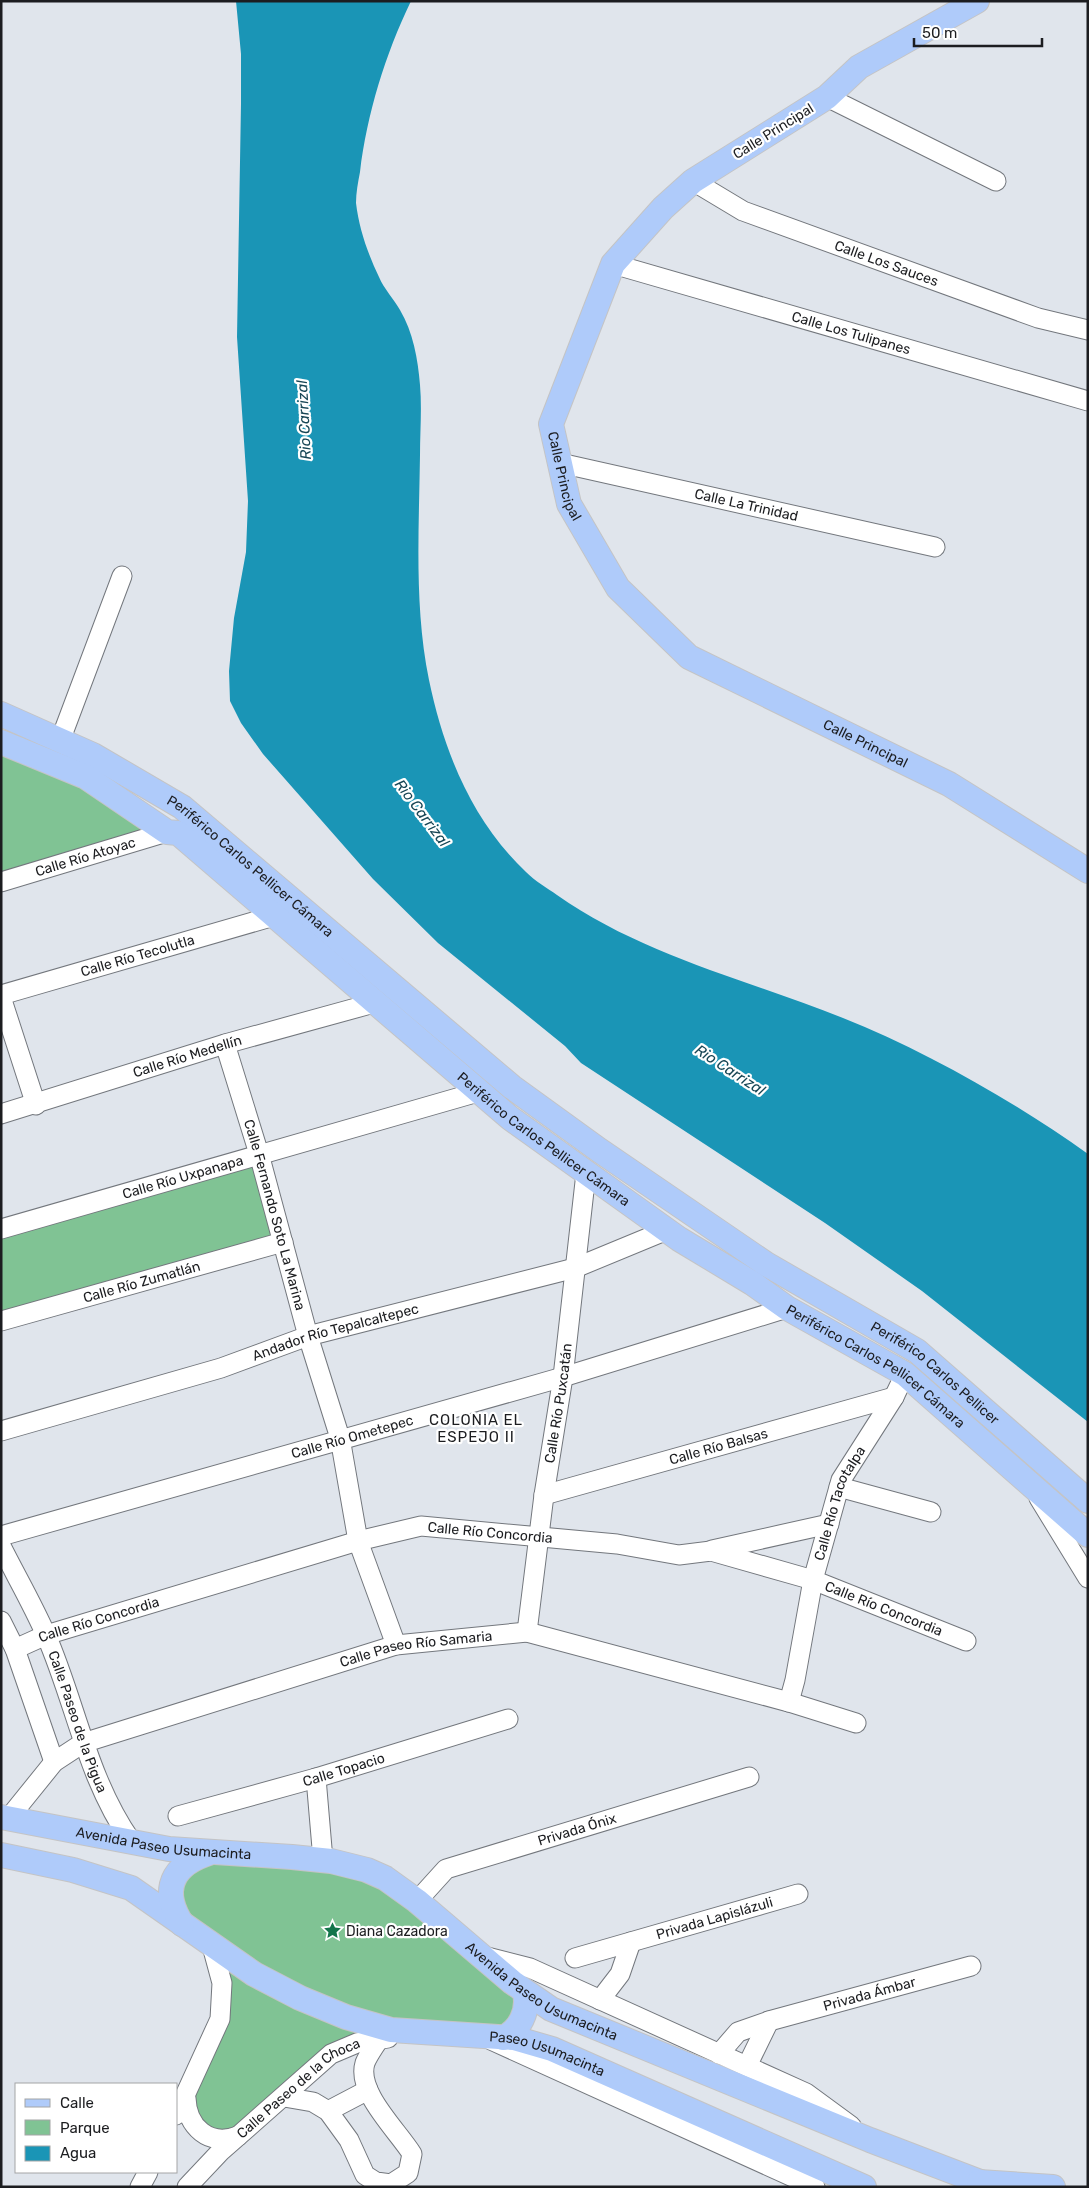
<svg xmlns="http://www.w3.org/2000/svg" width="1089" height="2188" font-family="Rubik,sans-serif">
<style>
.green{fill:#80c394}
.water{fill:#1a95b6}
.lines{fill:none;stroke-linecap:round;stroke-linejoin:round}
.minor-casing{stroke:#73777d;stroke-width:21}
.major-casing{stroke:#c4c4c5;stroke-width:26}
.minor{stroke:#fff;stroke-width:19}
.major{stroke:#afcbfa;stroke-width:24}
.labels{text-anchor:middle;stroke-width:4.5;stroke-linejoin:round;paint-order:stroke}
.street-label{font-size:14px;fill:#1c1d20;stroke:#fff}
.poi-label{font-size:14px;fill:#1c1d20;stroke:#fff;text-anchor:start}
.water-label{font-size:15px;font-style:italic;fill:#174655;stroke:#fff}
.neighbourhood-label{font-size:15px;letter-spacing:1px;fill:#1c1d20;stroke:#fff}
</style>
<rect width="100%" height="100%" fill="#e0e5ec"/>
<g class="green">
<path d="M1 742 167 832 1 882Z"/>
<path d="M259 1154 283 1242 1 1321V1229Z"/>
<path d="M192 1860 350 1865 525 1993 516 2030 364 2041 227 2140 186 2108 217 2030 219 1971 182 1924 174 1876Z"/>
</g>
<path class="water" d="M236 1H411C385 55 367 114 360 172 358 182 356 193 356 203 359 229 368 254 379 277 384 289 394 299 400 310 413 332 418 359 420 385 422 408 420 432 420 455 419 529 414 607 429 680 444 752 472 821 526 872 535 881 547 888 557 895 642 955 748 980 843 1018 926 1051 1015 1102 1088 1154V1422L922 1291 825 1223 581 1063 565 1046 438 943 373 879 263 754 241 723 230 701 229 671 234 618 246 552 248 501 237 337 241 104V54Z"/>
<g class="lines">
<defs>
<g id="minor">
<path d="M827 97 996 181"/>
<path id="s1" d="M693 181 743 211 1038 318 1088 330"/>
<path id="s2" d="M613 264 1088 401"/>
<path id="s3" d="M560 463 935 547"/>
<path d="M60 741 122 576"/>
<path id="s4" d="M1 882 167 832"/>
<path id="s5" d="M1 995 274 916"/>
<path d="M1 997 36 1105"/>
<path id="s6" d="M225 1044 259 1154 308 1336 340 1438 358 1541 396 1645"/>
<path id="s7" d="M1 1114 225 1044 374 1003"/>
<path id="s8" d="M1 1229 478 1092"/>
<path id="s9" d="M1 1321 283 1242"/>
<path id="s10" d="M1 1431 221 1368 308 1336 575 1268 667 1230"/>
<path d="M839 1487 931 1512"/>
<path id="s11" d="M544 1495 894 1397"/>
<path d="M1039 1498 1088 1578"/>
<path id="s12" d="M1 1536 563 1377 787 1308"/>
<path id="s13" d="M1 1546C16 1576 33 1605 46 1635 76 1704 87 1778 131 1841"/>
<path d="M712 1550 829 1524"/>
<path d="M1 1621 15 1649 54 1762"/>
<path id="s14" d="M527 1632 544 1495 563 1377 586 1173"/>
<path id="s15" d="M15 1649 46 1635 358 1541 421 1526 617 1544 679 1555 711 1551 813 1580 966 1641"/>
<path id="s16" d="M789 1702 795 1680 813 1580 841 1480 894 1397 905 1374"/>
<path d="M316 1778 323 1860"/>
<path id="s17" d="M178 1816 316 1778 508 1719"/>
<path id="s18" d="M8 1819 54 1762 83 1743 396 1645 527 1632 789 1702 856 1723"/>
<path id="s19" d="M417 1901 446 1869 749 1777"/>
<path d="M483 1956 530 1968 806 2093 851 2126"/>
<path id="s20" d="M575 1958 798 1894"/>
<path d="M600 2000 620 1974 631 1942"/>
<path d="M491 2040 815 2187"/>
<path id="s21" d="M719 2054 738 2032 769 2021 971 1966"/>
<path d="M747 2066 769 2021"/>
<path d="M284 2097 313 2102 328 2111 349 2140 365 2175 376 2182 391 2184 408 2173 412 2154C398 2131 356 2092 365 2063 368 2055 375 2046 379 2039"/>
<path d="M186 2098C187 2127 209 2147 238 2136"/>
<path d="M328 2111 368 2090"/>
<path d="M176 2115 220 2019 222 1983 212 1946"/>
<path d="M140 2187 148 2172"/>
<path id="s22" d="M187 2187 220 2152 331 2054 357 2043 388 2038"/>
</g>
<g id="major">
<path id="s23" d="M977 1 859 67 827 97 693 181 663 208 613 264 551 424 569 504 618 588 689 657 949 784 1088 871"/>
<path id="s24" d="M1 714 93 755 182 807 512 1087 599 1150 766 1264 917 1351 1088 1501"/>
<path id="s25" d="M1 742 86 777 167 832 178 833 510 1118 679 1239 752 1283 787 1308 905 1374 1088 1535"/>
<path id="s26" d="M1 1817 169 1849 292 1857 331 1861 367 1870 385 1878 417 1901 512 1982 551 2009 870 2140 993 2187"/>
<path id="s27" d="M1 1855 73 1870 131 1888 254 1974 300 1998 346 2017 391 2030 514 2038 552 2049 864 2187"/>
<path d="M182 1924C160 1890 172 1865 209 1853"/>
<path d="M503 2038C520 2030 529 2011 525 1993"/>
<path d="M979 2182 1053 2187"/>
</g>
</defs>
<use href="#minor" class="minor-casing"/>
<use href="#major" class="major-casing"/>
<use href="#minor" class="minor"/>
<use href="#major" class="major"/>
</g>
<defs>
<symbol id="sight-bare" viewBox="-9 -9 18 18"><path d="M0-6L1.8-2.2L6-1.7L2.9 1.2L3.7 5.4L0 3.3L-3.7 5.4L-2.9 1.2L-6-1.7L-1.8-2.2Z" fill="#14754b" stroke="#fff" stroke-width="2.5" paint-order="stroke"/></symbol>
</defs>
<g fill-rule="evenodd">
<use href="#sight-bare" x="320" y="1918" width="25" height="25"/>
</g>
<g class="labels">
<g class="street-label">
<text transform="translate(773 131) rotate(-32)" y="5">Calle Principal</text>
<text dy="5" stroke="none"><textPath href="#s1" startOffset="211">Calle Los Sauces</textPath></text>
<text dy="5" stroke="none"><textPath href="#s2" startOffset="248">Calle Los Tulipanes</textPath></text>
<text dy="5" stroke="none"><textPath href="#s23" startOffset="678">Calle Principal</textPath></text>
<text dy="5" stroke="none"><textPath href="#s3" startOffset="191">Calle La Trinidad</textPath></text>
<text dy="5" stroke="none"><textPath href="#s23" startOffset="1099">Calle Principal</textPath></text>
<text dy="5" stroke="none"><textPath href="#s4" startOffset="88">Calle Río Atoyac</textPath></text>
<text dy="5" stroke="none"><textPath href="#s24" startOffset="294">Periférico Carlos Pellicer Cámara</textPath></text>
<text dy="5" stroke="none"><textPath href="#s5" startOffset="142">Calle Río Tecolutla</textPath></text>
<text dy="5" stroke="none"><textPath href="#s7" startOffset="195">Calle Río Medellín</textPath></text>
<text dy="5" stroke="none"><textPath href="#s25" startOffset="678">Periférico Carlos Pellicer Cámara</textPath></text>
<text dy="5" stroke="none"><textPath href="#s8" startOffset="189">Calle Río Uxpanapa</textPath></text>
<text dy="5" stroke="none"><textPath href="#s6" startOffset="178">Calle Fernando Soto La Marina</textPath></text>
<text dy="5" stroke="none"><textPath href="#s9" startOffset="146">Calle Río Zumatlán</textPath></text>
<text dy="5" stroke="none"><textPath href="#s10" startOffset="349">Andador Río Tepalcaltepec</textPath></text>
<text dy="5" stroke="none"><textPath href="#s25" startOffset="1081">Periférico Carlos Pellicer Cámara</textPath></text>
<text dy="5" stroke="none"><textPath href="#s24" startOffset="1148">Periférico Carlos Pellicer</textPath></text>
<text dy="5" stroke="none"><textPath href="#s14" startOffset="231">Calle Río Puxcatán</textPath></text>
<text dy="5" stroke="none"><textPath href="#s12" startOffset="365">Calle Río Ometepec</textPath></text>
<text dy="5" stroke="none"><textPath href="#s11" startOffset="181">Calle Río Balsas</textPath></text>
<text dy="5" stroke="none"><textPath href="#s16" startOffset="206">Calle Río Tacotalpa</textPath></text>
<text dy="5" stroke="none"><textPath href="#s15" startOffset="494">Calle Río Concordia</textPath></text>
<text dy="5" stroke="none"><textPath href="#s15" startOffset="899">Calle Río Concordia</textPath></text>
<text dy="5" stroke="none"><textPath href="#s15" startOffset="89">Calle Río Concordia</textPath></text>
<text dy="5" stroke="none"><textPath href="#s18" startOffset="455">Calle Paseo Río Samaria</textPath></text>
<text dy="5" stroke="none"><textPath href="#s13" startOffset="192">Calle Paseo de la Pigua</textPath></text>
<text dy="5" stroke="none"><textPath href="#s17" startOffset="172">Calle Topacio</textPath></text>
<text dy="5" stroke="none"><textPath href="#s19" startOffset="180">Privada Ónix</textPath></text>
<text dy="5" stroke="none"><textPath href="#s26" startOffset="165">Avenida Paseo Usumacinta</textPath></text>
<text dy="5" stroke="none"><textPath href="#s20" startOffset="145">Privada Lapislázuli</textPath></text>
<text dy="5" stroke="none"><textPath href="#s26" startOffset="585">Avenida Paseo Usumacinta</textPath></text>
<text dy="5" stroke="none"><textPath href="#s21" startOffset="166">Privada Ámbar</textPath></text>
<text dy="5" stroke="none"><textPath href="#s27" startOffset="592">Paseo Usumacinta</textPath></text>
<text dy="5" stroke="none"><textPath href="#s22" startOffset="150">Calle Paseo de la Choca</textPath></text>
</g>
<g class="poi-label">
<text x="346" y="1936">Diana Cazadora</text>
</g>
<g class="water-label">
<text transform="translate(304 420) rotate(-93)" y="5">Rio Carrizal</text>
<text transform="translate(422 813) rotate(53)" y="5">Rio Carrizal</text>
<text transform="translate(730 1070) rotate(33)" y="5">Rio Carrizal</text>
</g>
<g class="neighbourhood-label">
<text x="476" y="1425">COLONIA EL<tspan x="476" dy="17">ESPEJO II</tspan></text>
</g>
</g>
<rect width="1089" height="2188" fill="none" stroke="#1c1d20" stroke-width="5"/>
<rect x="15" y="2083" width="162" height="90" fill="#ffffff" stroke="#a4a5a6"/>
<rect x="25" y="2099" width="25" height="8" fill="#afcbfa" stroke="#a4a5a6"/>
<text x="60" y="2108" font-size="15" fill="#1c1d20">Calle</text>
<rect x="25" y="2120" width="25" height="15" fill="#80c394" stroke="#a4a5a6"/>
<text x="60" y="2133" font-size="15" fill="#1c1d20">Parque</text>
<rect x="25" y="2146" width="25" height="15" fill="#1a95b6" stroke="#a4a5a6"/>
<text x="60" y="2158" font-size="15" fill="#1c1d20">Agua</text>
<path d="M914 38v8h128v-8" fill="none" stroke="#1c1d20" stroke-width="2.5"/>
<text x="922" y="38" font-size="15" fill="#1c1d20" stroke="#ffffff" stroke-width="4" paint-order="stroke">50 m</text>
</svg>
